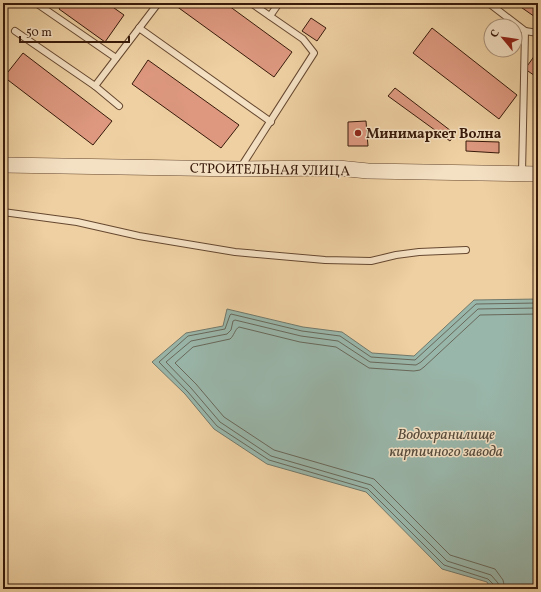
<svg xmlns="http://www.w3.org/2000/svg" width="541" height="592" font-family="Vollkorn,serif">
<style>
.water{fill:#99b6aa;stroke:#72786a}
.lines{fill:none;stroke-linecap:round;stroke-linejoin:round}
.shore{stroke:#68685a;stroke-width:1}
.building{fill:#dd987f;stroke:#381a0a}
.service-casing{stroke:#664830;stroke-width:8}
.tertiary-casing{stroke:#664830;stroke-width:16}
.service{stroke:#f4e0c3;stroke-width:6}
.tertiary{stroke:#f4e0c3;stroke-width:15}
.poi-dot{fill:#8f2418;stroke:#f4e0c3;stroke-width:1.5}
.labels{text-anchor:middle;stroke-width:3;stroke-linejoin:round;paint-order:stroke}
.poi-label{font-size:14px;font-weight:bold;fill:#381a0a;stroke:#f4e0c3;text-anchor:start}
.street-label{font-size:14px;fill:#381a0a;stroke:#f4e0c3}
.water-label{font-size:15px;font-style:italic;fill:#55493a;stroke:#f4e0c3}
</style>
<rect width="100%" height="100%" fill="#eed0a2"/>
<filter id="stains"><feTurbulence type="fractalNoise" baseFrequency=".005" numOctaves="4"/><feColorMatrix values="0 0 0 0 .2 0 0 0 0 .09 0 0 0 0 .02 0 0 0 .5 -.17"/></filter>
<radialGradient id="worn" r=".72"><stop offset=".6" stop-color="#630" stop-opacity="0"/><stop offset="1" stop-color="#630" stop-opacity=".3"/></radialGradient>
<path class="water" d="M538 299V589H491L487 582 442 569 366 492 267 464 214 429 185 394 152 362 186 333 223 326 227 309 303 327 342 332 372 353 414 356 474 300Z"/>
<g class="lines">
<g class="shore">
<path d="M494 589V585L488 579 444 565 368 489 269 460 217 426 188 392 159 362 188 336 225 329 230 315 231 314 302 331 340 336 371 357 415 360 476 304 538 303"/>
<path d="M499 589 498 583 491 575 447 561 371 485 271 456 220 422 191 388 166 362 191 341 227 334 231 330 233 321 235 320 301 336 338 341 370 362 416 365 421 362 478 309 538 308"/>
<path d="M505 589 503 580 495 569 450 555 374 479 274 450 224 417 196 384 175 363 193 347 230 339C234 336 235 329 239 327L300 342 336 347 369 368 414 371 420 370 424 367 480 315 538 314"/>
</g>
</g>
<g class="building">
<path d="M63 3H107L124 15 105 42 59 9Z"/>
<path d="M172 3H225L292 52 274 77Z"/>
<path d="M515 3H538V19Z"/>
<path d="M311 18 326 28 317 41 302 31Z"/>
<path d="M432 28 517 95 499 119 413 53Z"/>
<path d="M538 51V78L525 69Z"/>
<path d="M23 53 112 121 93 145 4 77Z"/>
<path d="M148 60 239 125 221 148 132 84Z"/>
<path d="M395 88 455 134 450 141 388 96Z"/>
<path d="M366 121 368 146H348V122Z"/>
<path d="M466 141 499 142V153L466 151Z"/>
</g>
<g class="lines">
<defs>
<g id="service">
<path d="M36 3 116 58"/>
<path d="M490 4 525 31 538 33"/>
<path d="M270 16 279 3"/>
<path d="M139 28 271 122"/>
<path d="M15 31 95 86 156 6 152 3"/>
<path d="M95 86 119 106"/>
<path d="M241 167 314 53 303 39 251 3"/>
<path d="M522 173 525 31"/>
<path d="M3 212 77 222 139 236 235 252 325 260 371 261 396 255 419 252 466 250"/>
</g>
<path id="tertiary" d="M3 165 240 169 338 168 368 171 538 174"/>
</defs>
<use href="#service" class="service-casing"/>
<use href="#tertiary" class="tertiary-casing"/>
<use href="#service" class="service"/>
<use href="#tertiary" class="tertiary"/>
</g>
<circle class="poi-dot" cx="358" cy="133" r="4"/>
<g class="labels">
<g class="poi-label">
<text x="366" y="138">Минимаркет Волна</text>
</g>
<g class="street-label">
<text transform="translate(270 169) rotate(1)" y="5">СТРОИТЕЛЬНАЯ УЛИЦА</text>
</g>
<g class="water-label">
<text x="446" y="439">Водохранилище<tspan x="446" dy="17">кирпичного завода</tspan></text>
</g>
</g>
<rect width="541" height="592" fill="none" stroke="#eed0a2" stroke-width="16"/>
<rect x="4" y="4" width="533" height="584" fill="none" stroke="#381a0a" stroke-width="2"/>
<rect x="8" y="8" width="525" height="576" fill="none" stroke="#381a0a"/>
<g transform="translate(503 38) rotate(299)"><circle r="19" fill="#f4e0c3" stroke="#a99179"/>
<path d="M0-3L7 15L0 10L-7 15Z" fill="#8f2418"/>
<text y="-6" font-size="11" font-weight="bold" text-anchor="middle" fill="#381a0a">С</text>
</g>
<path d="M20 36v6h109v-6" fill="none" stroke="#381a0a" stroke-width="2"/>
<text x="26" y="36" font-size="12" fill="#381a0a" stroke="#f4e0c3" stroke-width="3" paint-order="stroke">50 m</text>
<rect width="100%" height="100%" filter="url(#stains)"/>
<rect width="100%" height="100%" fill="url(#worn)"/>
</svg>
